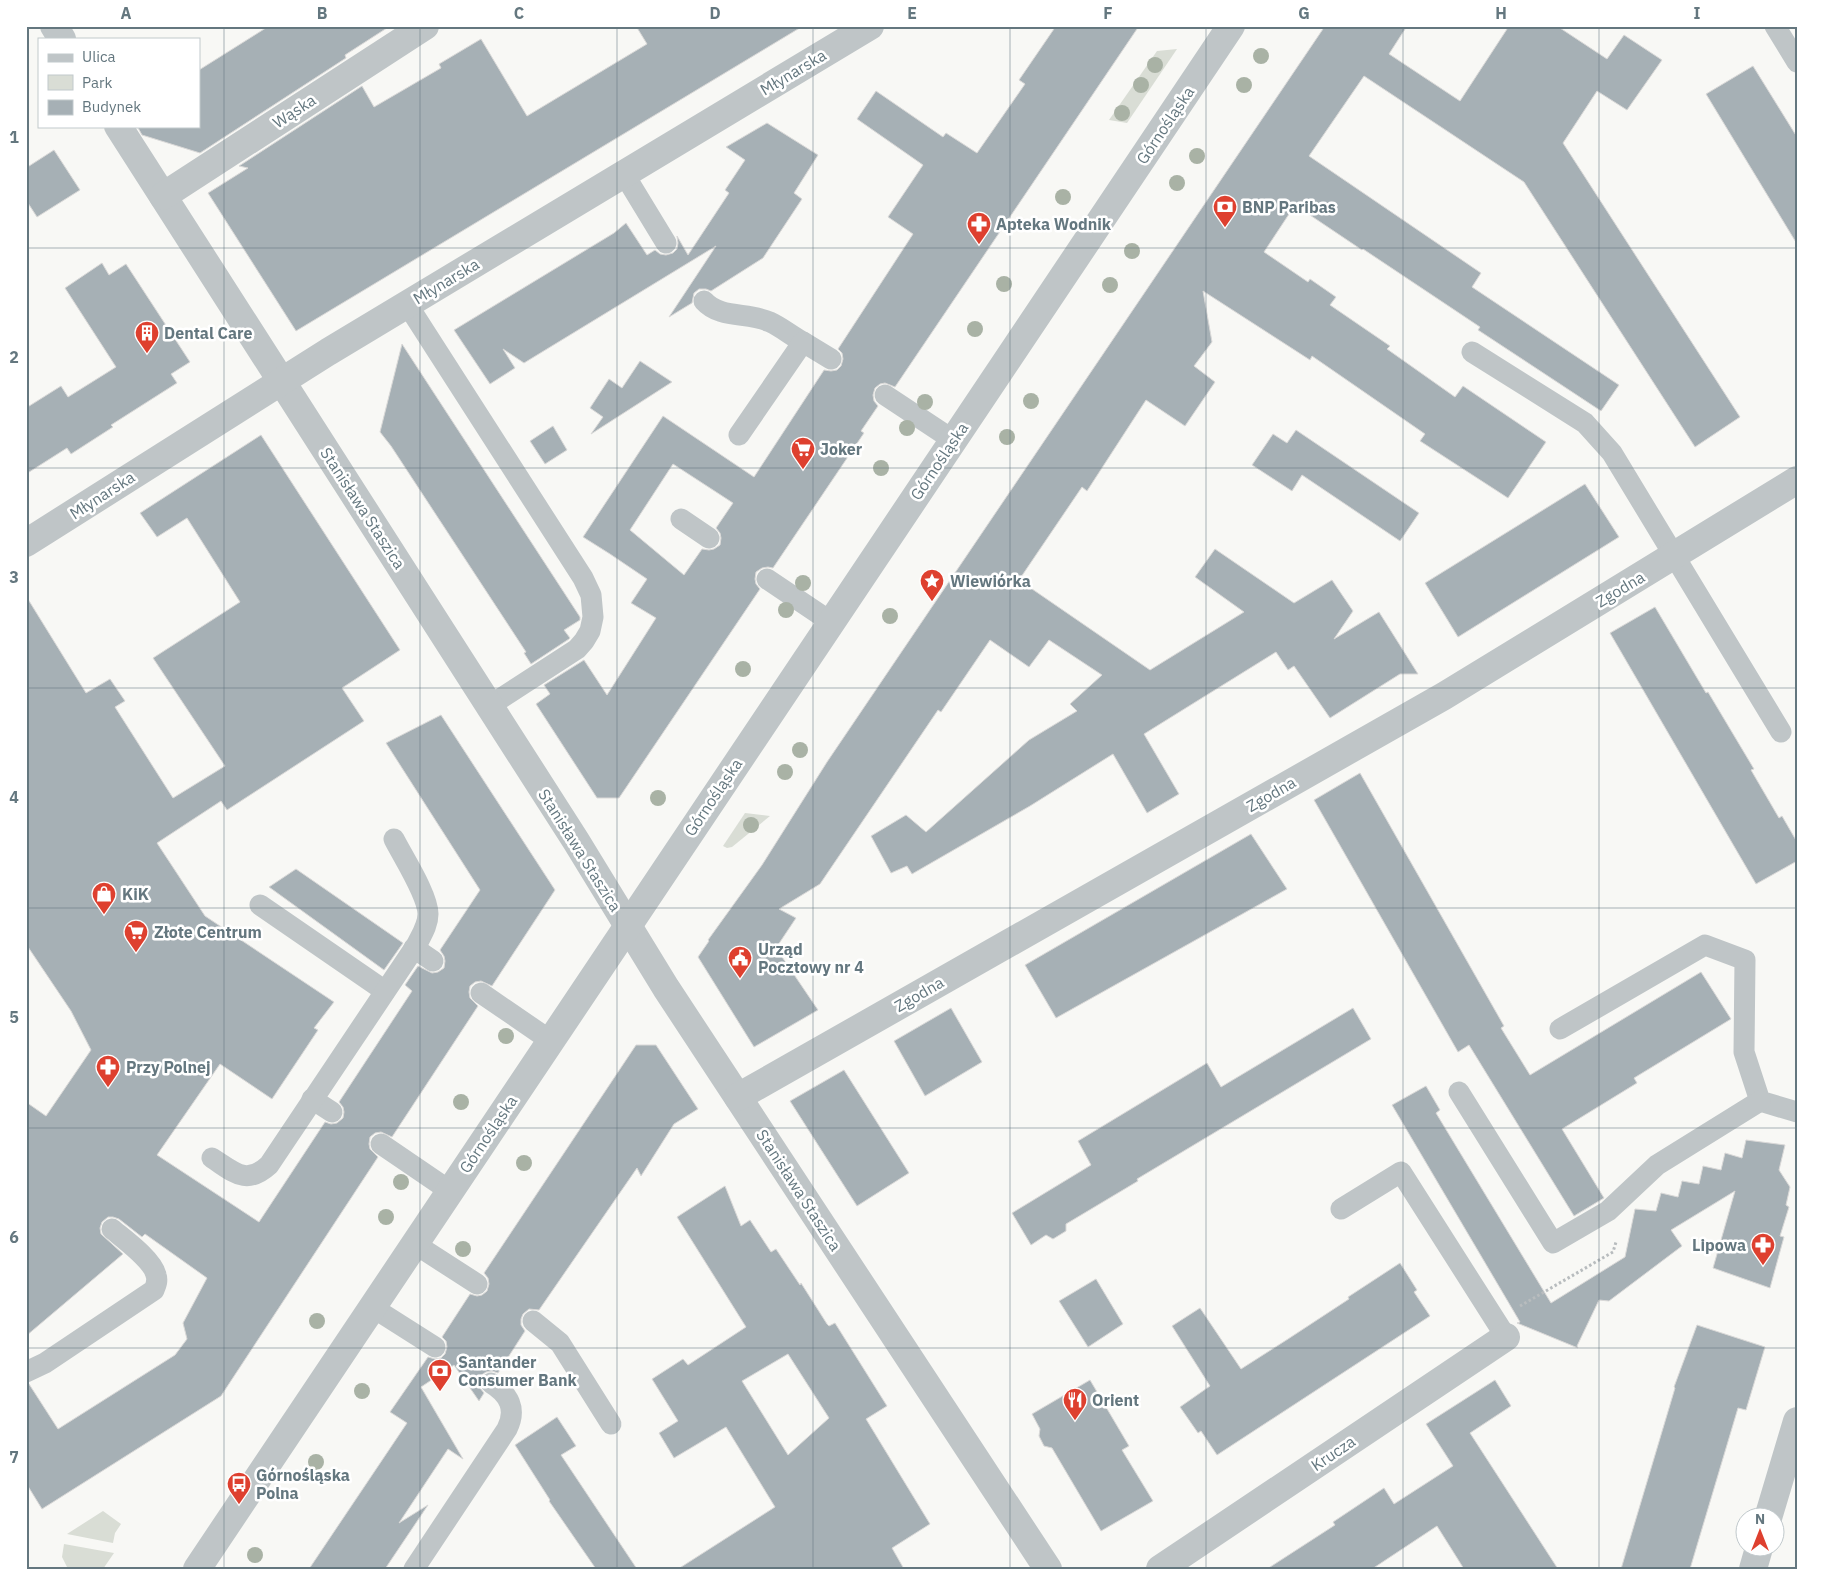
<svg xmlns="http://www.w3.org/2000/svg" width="1823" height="1595" font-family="'IBM Plex Sans',sans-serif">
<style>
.green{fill:#d9ddd5}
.building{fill:#a6b0b5;stroke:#dad9d8;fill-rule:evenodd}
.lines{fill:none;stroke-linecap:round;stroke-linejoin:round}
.path{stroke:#b8bcbe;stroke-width:3;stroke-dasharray:2.5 2.5;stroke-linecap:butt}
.service{stroke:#bfc5c7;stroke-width:21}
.minor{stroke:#bfc5c7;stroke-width:28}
.tertiary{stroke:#bfc5c7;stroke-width:28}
.tree{fill:#a9b2a5}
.grid{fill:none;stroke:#64777f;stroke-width:1;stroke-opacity:0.55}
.labels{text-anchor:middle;stroke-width:5;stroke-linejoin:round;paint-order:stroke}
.street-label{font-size:16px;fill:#64777f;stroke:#fff}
.poi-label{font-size:16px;font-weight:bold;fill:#64777f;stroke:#fff;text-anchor:start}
.neatline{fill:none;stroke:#64777f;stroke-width:2}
.grid-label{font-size:16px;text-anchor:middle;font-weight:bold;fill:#64777f}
</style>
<rect width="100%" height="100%" fill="#f8f8f5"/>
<g class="green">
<path d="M1177 49 1127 123 1109 120 1157 51Z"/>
<path d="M745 813 770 816 732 847 727 848 723 846Z"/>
<path d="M103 1511 121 1524 115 1533 113 1543 67 1534Z"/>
<path d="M64 1544 114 1553 103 1569H68L62 1557Z"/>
</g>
<g class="building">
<path d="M269 26H390L345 55 346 58 200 153 142 135 137 126H199V70Z"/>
<path d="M636 26H803L296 331 208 193 248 168 239 166 362 86 374 107 441 68 439 64 481 39 527 116 647 44Z"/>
<path d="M1056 26H1139L895 387 885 383 880 384 875 388 873 395 874 401 878 406 861 431 864 433 773 568 768 567 762 568 756 572 755 579 756 584 760 589 619 798H597L536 704 550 694 544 685 584 660 607 695 656 618 631 603 647 579 610 554 583 537 663 416 754 477 824 370 831 371 837 370 841 366 843 359 842 353 838 349 913 234 888 217 923 165 857 119 876 91 943 137 946 133 977 153 1025 84 1019 80ZM673 464 733 503 716 528 720 533 721 538 720 545 714 549 709 550 702 549 684 575 630 530Z"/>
<path d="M1325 26H1407L1389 54 1460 101 1509 26H1557L1607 59 1624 35 1662 60 1627 110 1597 91 1563 143 1740 417 1695 447 1524 182 1364 76 1309 156 1481 273 1472 287 1619 385 1601 411 1478 330 1480 327 1363 249 1362 250 1295 205 1264 252 1308 282 1310 279 1336 297 1330 305 1390 346 1387 349 1455 397 1463 386 1546 442 1508 498 1420 441 1425 434 1312 356 1310 360 1203 291 1212 342 1194 366 1215 382 1185 426 1146 400 1087 491 1082 487 1019 580 1150 670 1244 612 1195 577 1215 549 1294 603 1332 580 1353 611 1334 639 1379 612 1418 674H1400L1330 718 1294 666 1288 670 1276 652 1144 734 1179 794 1147 813 1113 754 1030 806 912 874 907 866 891 873 871 836 906 815 926 832 1029 740 1077 711 1070 704 1102 675 1049 640 1029 667 990 640 941 712 938 710 820 884 779 909 796 918 776 948 818 1010 754 1047 698 957 709 941 708 940 762 865 827 762Z"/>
<path d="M1753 66 1797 137V244L1706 94Z"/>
<path d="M767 123 818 155 794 193 802 199 763 258 711 291 706 289H699L694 293 692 303 669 317 716 246 524 363 503 349 515 368 490 384 454 330 614 233 626 223 647 255 655 250 660 254 666 255 673 253 677 249 678 243 677 236 688 255 729 193 725 190 745 160 726 147Z"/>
<path d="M54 150 80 190 37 217 26 200V168Z"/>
<path d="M102 263 109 275 126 264 190 362 171 374 177 383 111 425 113 427 71 454 67 448 26 474V408L61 386 68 397 116 367 65 288Z"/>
<path d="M402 344 580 617V620L564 630 570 638 569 639 531 664 524 653 526 652 391 446 380 432Z"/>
<path d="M640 361 672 382 591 434 603 417 590 408 609 379 622 388Z"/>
<path d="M553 426 567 450 545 464 530 441Z"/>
<path d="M1296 430 1419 513 1400 541 1302 475 1292 491 1252 465 1273 434 1287 443Z"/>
<path d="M261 435 400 650 342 688 364 721 227 810 221 801 157 843 205 916 334 1002 314 1028 318 1030 272 1099 220 1064 157 1155 259 1222 325 1122 331 1124 337 1123 343 1118 344 1112 343 1107 339 1102 412 991 405 985 418 966 432 973 438 972 444 968 445 961 444 956 440 950 480 890 386 743 441 715 555 890 492 986 481 981 475 982 470 986 469 992 470 998 478 1006 392 1137 381 1132 375 1133 370 1137 369 1144 370 1149 378 1157 221 1396 42 1509 26 1483V1384H29L58 1429 175 1355 187 1339 183 1323 207 1278 145 1234 142 1237 119 1219 113 1217H108L102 1222 100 1228 101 1234 123 1254 26 1336V1102L46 1116 91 1050 71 1011 26 944V596L86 693 110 679 125 701 115 707 173 798 225 766 153 658 240 602 187 518 157 537 140 513Z"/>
<path d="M1585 484 1619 537 1458 637 1425 583Z"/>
<path d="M1655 607 1706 693 1708 692 1754 769 1751 770 1779 818 1782 816 1797 842V861L1756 884 1610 633Z"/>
<path d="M1360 773 1504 1026 1501 1028 1530 1075 1701 972 1731 1019 1634 1078 1637 1083 1562 1129 1604 1198 1574 1216 1469 1045 1458 1052 1314 800Z"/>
<path d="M1251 834 1287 889 1056 1018 1025 965Z"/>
<path d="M296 869 403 943 384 970 269 887Z"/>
<path d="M951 1008 982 1062 925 1096 894 1041Z"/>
<path d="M1353 1008 1371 1039 1137 1179 1138 1181 1066 1224V1231L1053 1239 1046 1235 1031 1245 1012 1213 1091 1165 1078 1141 1207 1063 1221 1087Z"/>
<path d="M636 1045H656L698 1109 674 1124 641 1176 637 1168 539 1310 529 1309 523 1314 521 1319V1325L525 1331 498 1373 492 1371 486 1372 480 1376 479 1382 480 1388 484 1393 479 1401 454 1365 421 1387 463 1459 448 1449 399 1523 428 1505 385 1569H309L407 1423 390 1412 428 1357 435 1359 441 1358 445 1354 447 1347 446 1341 442 1337 470 1294 477 1296 482 1295 487 1291 489 1284 488 1278 484 1273Z"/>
<path d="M844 1070 909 1173 857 1206 790 1101Z"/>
<path d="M1426 1086 1440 1110 1436 1113 1551 1303 1625 1257 1635 1209 1656 1211 1661 1193 1678 1197 1682 1181 1699 1184 1703 1166 1721 1170 1725 1153 1742 1158 1746 1140 1785 1145 1779 1170 1790 1187 1786 1205 1789 1207 1780 1236 1784 1237 1770 1288 1713 1268 1735 1191 1671 1230 1682 1246 1609 1301 1599 1300 1577 1346 1578 1348 1517 1323 1520 1322 1392 1105Z"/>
<path d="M725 1186 741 1226 750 1220 771 1252 776 1249 800 1285 801 1283 827 1324 829 1326 835 1323 887 1406 866 1419 930 1524 892 1548 904 1569H678L775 1507 726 1427 674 1458 659 1433 678 1421 652 1379 683 1359 688 1365 746 1327 677 1217ZM788 1354 829 1418 788 1455 742 1381Z"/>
<path d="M1400 1263 1417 1290 1414 1292 1430 1316 1217 1455 1201 1431 1198 1433 1180 1407 1210 1386 1172 1326 1200 1308 1241 1369 1288 1339 1349 1299 1348 1297Z"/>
<path d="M1096 1279 1123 1324 1088 1347 1059 1301Z"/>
<path d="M1697 1325 1765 1347 1746 1410 1738 1408 1690 1569H1621L1675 1388 1674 1387Z"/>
<path d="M1090 1380 1129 1446 1122 1450 1153 1501 1101 1531 1052 1448 1044 1446 1039 1436 1040 1429 1032 1414Z"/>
<path d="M1495 1380 1511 1406 1470 1433 1558 1569H1464L1437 1526 1372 1569H1267L1335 1525 1333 1522 1384 1488 1394 1504 1453 1466 1426 1424Z"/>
<path d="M557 1417 576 1446 561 1455 637 1569H596L549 1501 550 1500 515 1445Z"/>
</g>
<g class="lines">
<path class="path" d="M1520 1306 1613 1252 1616 1242"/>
<g class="service">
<path d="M1775 26 1797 62"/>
<path d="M624 174 666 243"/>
<path d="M704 301C720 319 748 312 770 322 781 327 792 336 803 342"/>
<path d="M407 304 583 578 591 595 593 617 590 631 584 641 577 649 489 706"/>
<path d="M1472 352 1585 423 1612 453 1781 732"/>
<path d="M885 395 953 440"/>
<path d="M739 435 803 342 831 359"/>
<path d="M681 519 709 538"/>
<path d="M767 579 831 622"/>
<path d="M260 905 385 991"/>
<path d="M414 948 433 961"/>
<path d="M481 993 551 1041"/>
<path d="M1560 1029 1705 945 1745 960 1744 1052 1760 1101 1797 1112"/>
<path d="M1459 1092 1553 1243 1608 1211 1657 1165 1760 1101"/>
<path d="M312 1099 332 1112"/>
<path d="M381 1144 450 1191"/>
<path d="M212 1158C234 1172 246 1186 269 1165L417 944C422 934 428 925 428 914 428 895 403 857 394 839"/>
<path d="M1341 1209 1401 1172 1506 1337"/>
<path d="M415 1244 477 1284"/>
<path d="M372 1307 435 1347"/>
<path d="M533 1321 560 1343 611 1424"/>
<path d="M26 1372 45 1363 154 1290C156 1285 158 1281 156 1275 153 1260 124 1239 112 1229"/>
<path d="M414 1569 507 1429C517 1409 509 1394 491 1383"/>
</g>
<g class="minor">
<path d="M54 26 62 39"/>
<path d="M118 126 576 841 666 988 1048 1569"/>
<path d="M163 196 425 26"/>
<path d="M26 543 328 352 870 26"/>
<path d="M738 1097 1444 696 1797 480"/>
<path d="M1768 1518 1797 1421"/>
<path d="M1160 1569 1506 1337"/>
<path d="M1753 1569 1759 1548"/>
</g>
<path class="tertiary" d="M197 1569 1231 26"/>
</g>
<g class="tree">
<circle cx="1261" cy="56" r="8"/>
<circle cx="1155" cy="65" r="8"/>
<circle cx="1141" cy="85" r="8"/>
<circle cx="1244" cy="85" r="8"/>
<circle cx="1122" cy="113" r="8"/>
<circle cx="1197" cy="156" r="8"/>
<circle cx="1177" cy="183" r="8"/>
<circle cx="1063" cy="197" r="8"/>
<circle cx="1132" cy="251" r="8"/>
<circle cx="1004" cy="284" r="8"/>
<circle cx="1110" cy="285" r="8"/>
<circle cx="975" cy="329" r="8"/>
<circle cx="1031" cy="401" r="8"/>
<circle cx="925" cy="402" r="8"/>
<circle cx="907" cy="428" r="8"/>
<circle cx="1007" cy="437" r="8"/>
<circle cx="881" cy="468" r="8"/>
<circle cx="803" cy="583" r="8"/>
<circle cx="786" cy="610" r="8"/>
<circle cx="890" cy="616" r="8"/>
<circle cx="743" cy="669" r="8"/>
<circle cx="800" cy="750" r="8"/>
<circle cx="785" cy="772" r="8"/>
<circle cx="658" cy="798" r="8"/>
<circle cx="751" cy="825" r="8"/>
<circle cx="506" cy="1036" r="8"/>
<circle cx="461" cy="1102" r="8"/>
<circle cx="524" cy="1163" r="8"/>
<circle cx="401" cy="1182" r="8"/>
<circle cx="386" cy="1217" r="8"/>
<circle cx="463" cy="1249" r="8"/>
<circle cx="317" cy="1321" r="8"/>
<circle cx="362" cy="1391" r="8"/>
<circle cx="316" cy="1462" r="8"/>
<circle cx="255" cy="1555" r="8"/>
</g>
<path class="grid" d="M224 26V1569M420 26V1569M617 26V1569M813 26V1569M1010 26V1569M1206 26V1569M1403 26V1569M1599 26V1569M26 248H1797M26 468H1797M26 688H1797M26 908H1797M26 1128H1797M26 1348H1797"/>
<defs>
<symbol id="bank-pin" viewBox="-11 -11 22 30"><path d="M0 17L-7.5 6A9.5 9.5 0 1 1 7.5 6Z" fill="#de402f" stroke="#fff"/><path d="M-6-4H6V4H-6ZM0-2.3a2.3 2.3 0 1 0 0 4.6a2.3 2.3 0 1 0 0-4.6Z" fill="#fff"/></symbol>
<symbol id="pharmacy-pin" viewBox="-11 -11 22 30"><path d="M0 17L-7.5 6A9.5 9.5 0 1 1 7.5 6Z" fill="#de402f" stroke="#fff"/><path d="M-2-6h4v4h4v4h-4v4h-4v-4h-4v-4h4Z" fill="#fff"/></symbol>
<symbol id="building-pin" viewBox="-11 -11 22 30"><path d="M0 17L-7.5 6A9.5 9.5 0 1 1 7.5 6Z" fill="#de402f" stroke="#fff"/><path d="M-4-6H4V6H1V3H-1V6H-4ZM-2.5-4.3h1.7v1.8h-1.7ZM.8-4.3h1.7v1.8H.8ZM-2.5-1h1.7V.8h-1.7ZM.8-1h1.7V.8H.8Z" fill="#fff"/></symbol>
<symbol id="supermarket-pin" viewBox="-11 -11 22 30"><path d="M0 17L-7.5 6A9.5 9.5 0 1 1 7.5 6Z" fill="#de402f" stroke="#fff"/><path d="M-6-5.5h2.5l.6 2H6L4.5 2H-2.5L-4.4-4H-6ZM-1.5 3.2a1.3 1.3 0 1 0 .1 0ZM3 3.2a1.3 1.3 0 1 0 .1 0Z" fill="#fff"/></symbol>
<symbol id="sight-pin" viewBox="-11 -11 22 30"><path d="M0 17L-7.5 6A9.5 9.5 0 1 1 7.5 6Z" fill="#de402f" stroke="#fff"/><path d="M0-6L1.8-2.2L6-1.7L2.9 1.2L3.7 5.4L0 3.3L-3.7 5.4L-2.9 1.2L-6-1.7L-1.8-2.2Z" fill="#fff"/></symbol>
<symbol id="shop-pin" viewBox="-11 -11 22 30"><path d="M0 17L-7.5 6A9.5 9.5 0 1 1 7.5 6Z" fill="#de402f" stroke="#fff"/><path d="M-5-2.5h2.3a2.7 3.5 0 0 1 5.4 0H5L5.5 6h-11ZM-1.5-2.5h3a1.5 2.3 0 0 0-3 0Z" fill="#fff"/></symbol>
<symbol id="civic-pin" viewBox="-11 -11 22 30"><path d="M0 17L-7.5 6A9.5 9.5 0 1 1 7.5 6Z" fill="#de402f" stroke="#fff"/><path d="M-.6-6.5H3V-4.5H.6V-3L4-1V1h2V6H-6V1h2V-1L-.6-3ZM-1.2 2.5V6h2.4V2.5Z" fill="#fff"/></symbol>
<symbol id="restaurant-pin" viewBox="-11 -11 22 30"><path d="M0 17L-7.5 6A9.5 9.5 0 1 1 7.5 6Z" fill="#de402f" stroke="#fff"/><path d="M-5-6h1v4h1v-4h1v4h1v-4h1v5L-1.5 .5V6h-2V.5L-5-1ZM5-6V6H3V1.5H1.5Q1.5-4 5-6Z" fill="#fff"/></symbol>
<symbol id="bus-pin" viewBox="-11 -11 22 30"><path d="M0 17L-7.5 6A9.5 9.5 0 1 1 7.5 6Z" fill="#de402f" stroke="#fff"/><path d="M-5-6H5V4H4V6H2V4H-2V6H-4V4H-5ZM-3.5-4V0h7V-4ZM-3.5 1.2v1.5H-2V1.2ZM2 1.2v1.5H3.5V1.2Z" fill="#fff"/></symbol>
</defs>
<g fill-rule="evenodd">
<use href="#bank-pin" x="1211" y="193" width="28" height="38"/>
<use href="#pharmacy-pin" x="965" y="210" width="28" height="38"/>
<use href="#building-pin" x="133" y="319" width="28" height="38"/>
<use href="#supermarket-pin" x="789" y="435" width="28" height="38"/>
<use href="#sight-pin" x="918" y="567" width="28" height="38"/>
<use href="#shop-pin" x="90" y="880" width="28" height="38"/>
<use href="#supermarket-pin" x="122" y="918" width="28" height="38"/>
<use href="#civic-pin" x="726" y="944" width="28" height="38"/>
<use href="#pharmacy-pin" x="94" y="1053" width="28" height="38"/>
<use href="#pharmacy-pin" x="1749" y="1231" width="28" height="38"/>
<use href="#bank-pin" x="426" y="1357" width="28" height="38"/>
<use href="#restaurant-pin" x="1061" y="1386" width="28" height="38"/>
<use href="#bus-pin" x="225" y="1470" width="28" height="38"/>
</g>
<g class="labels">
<g class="street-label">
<text transform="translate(793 72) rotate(-31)" y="6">Młynarska</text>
<text transform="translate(294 111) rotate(-33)" y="6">Wąska</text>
<text transform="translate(1165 125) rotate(-56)" y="6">Górnośląska</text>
<text transform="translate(446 281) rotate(-31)" y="6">Młynarska</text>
<text transform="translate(939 461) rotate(-56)" y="6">Górnośląska</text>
<text transform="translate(102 495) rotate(-33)" y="6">Młynarska</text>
<text transform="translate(363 508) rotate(57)" y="6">Stanisława Staszica</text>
<text transform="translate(1620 589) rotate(-31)" y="6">Zgodna</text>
<text transform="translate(1271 794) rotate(-30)" y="6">Zgodna</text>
<text transform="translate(713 797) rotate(-56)" y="6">Górnośląska</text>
<text transform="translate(580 850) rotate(58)" y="6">Stanisława Staszica</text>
<text transform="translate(919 994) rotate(-30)" y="6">Zgodna</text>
<text transform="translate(488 1134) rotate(-56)" y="6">Górnośląska</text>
<text transform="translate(799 1190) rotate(57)" y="6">Stanisława Staszica</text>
<text transform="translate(1333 1453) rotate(-34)" y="6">Krucza</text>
</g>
<g class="poi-label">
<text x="1242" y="213">BNP Paribas</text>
<text x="996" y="230">Apteka Wodnik</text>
<text x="164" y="339">Dental Care</text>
<text x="820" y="455">Joker</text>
<text x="950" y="587">Wiewiórka</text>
<text x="122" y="900">KiK</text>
<text x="154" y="938">Złote Centrum</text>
<text x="758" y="955">Urząd<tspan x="758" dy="18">Pocztowy nr 4</tspan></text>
<text x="126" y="1073">Przy Polnej</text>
<text x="1746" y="1251" text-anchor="end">Lipowa</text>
<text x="458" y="1368">Santander<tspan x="458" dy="18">Consumer Bank</tspan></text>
<text x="1092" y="1406">Orient</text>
<text x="256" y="1481">Górnośląska<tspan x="256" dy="18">Polna</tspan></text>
</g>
</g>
<rect width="1823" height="1595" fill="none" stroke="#ffffff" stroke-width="55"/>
<rect x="38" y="38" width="162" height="90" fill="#ffffff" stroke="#c1c9cc"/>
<rect x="48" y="54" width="25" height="8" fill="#bfc5c7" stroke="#c1c9cc"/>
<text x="82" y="62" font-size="15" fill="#64777f">Ulica</text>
<rect x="48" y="75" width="25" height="15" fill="#d9ddd5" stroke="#c1c9cc"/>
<text x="82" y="88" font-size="15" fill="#64777f">Park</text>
<rect x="48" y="100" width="25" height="15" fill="#a6b0b5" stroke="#c1c9cc"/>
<text x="82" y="112" font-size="15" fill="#64777f">Budynek</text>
<g transform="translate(1760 1532)"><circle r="24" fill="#ffffff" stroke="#c1c9cc"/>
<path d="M0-4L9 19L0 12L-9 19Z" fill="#de402f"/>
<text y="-8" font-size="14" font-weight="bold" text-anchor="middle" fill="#64777f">N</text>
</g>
<rect x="28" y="28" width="1768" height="1540" class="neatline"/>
<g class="grid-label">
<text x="126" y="19">A</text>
<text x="322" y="19">B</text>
<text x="519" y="19">C</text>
<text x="715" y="19">D</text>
<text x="912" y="19">E</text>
<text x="1108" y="19">F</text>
<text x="1304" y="19">G</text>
<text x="1501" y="19">H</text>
<text x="1697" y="19">I</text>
<text x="14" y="143">1</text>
<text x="14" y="363">2</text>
<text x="14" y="583">3</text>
<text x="14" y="803">4</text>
<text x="14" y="1023">5</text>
<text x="14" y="1243">6</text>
<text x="14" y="1463">7</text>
</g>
</svg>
